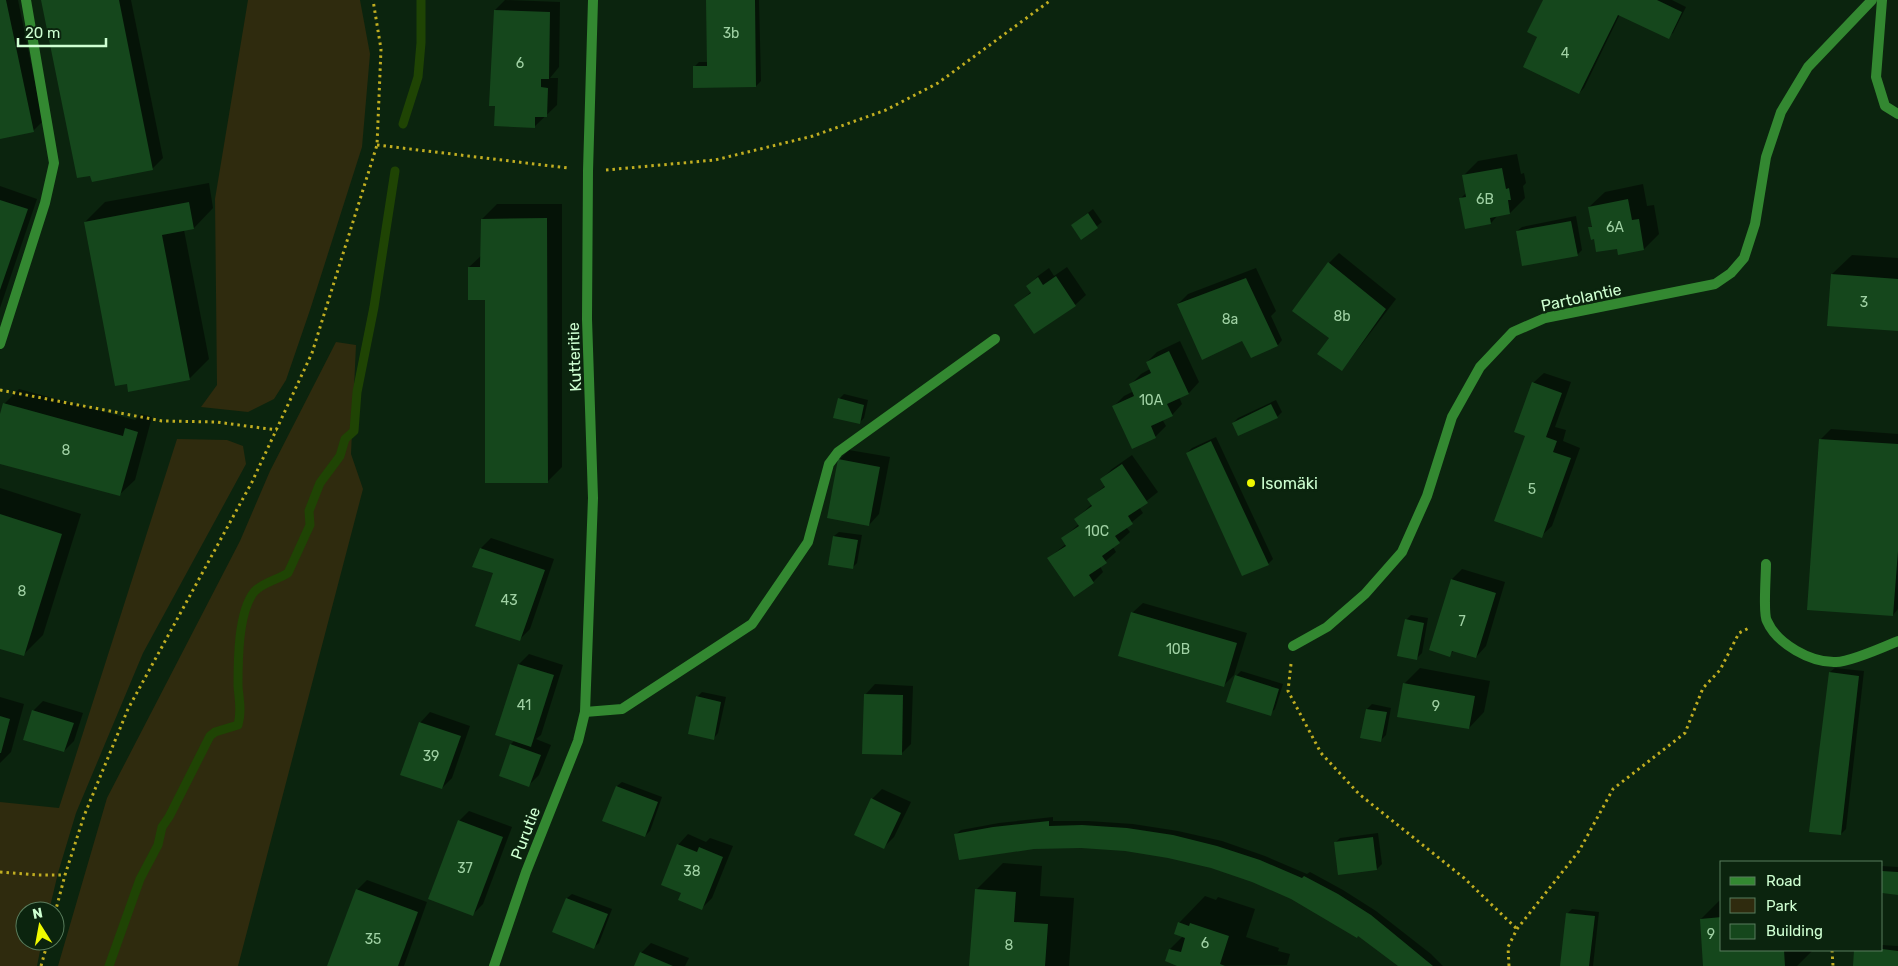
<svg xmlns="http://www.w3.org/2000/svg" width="1898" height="966" font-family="Rubik,sans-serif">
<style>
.green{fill:#2f2b0e}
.shadow{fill:#0007}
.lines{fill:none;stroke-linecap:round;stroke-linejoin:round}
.stream{stroke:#1f4404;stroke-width:9}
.building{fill:#15471c}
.path{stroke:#c1ae21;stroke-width:3;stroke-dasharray:2.5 4;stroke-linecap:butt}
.lane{stroke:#338831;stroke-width:10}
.street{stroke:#338831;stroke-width:10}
.poi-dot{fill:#eff900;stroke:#0b240e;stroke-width:2}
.labels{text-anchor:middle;stroke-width:5;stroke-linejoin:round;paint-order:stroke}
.number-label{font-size:14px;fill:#a0d1a4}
.street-label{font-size:16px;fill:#ceffd1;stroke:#0b240e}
.poi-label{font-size:16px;fill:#ceffd1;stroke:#0b240e;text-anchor:start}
</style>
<rect width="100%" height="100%" fill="#0b240e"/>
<g class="green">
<path d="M248 0H360L370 54 362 147 310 310 286 380 274 399 248 412 201 407 217 385 215 199Z"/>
<path d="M336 342 356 345 351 454 363 489 238 966H58L107 798 240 541 270 471Z"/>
<path d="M177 439 227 440 243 446 246 464 143 653 76 813 58 873 49 911H25V941H42L37 966H0V802L59 808Z"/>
</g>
<g class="shadow">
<path d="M0 0H18L43 121 33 131 0 138Z"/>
<path d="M42 0H131L163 158 153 168 92 180Z"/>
<path d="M505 0 560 2 559 67 550 78H558L557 105 534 127 495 10Z"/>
<path d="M707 0H759L761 81 756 86 694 67 699 62H708Z"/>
<path d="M1544 0H1672L1686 7 1673 33 1668 37 1620 14 1584 88 1579 93 1539 37Z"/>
<path d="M1517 154 1521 174 1524 173 1526 183 1523 186 1525 198 1510 213 1498 215 1491 223 1461 198 1466 193 1463 176 1478 161Z"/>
<path d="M209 183 213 208 194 228 184 230 209 359 189 379 85 222 105 202Z"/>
<path d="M1643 184 1647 206 1654 205 1659 234 1644 249 1618 247 1595 237 1590 228 1593 225 1589 207 1605 192Z"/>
<path d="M0 186 37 199 0 308Z"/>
<path d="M497 204H562V467L547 482 486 299 469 267 482 255V219Z"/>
<path d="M1093 209 1102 222 1082 238 1072 225Z"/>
<path d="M1576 216 1582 250 1577 255 1517 231 1522 227Z"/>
<path d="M1339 253 1396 299 1342 370 1331 337 1329 263Z"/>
<path d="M1852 255 1898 258V330L1832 274Z"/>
<path d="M1067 267 1086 295 1075 305 1034 332 1016 305 1032 291 1028 286 1038 276 1049 268 1054 276Z"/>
<path d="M1256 268 1276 311 1271 316 1282 340 1278 345 1243 339 1178 304 1188 294Z"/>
<path d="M1180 341 1199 382 1189 393 1179 397 1182 404 1172 415 1162 419 1166 426 1156 436 1133 447 1114 406 1124 396 1134 391 1131 384 1141 374 1150 369 1147 362 1157 352Z"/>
<path d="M1544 373 1571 382 1555 427 1566 430 1563 441 1580 448 1552 526 1541 536 1526 435 1533 383Z"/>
<path d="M19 389 135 420 141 414 152 417 135 480 119 495 0 462V418L4 404Z"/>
<path d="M844 394 868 400 864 418 859 423 839 399Z"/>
<path d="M1276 400 1282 412 1277 417 1233 423 1238 418Z"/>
<path d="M1831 429 1898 434V609L1893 615 1821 439Z"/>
<path d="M1216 437 1273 559 1268 564 1187 453 1192 448Z"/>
<path d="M849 450 890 457 879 514 869 525 839 460Z"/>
<path d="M1132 455 1158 492 1139 507 1143 513 1126 527 1130 532 1113 547 1116 552 1100 566 1103 572 1093 582 1049 558 1066 544 1062 539 1079 524 1076 519 1092 504 1089 499 1106 485 1102 479 1112 469Z"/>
<path d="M0 488 81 514 43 635 23 655 0 647Z"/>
<path d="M839 532 862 535 857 563 852 568 834 536Z"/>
<path d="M491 538 554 559 530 629 519 640 494 572 481 548Z"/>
<path d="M1462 569 1505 582 1486 646 1476 657 1455 650 1449 655 1452 579Z"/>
<path d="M1143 603 1247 633 1234 675 1224 685 1132 613Z"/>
<path d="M1411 615 1428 618 1422 653 1417 658 1406 620Z"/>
<path d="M529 654 563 665 541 735 536 739 551 745 539 775 529 785 500 775 511 744 515 740 519 664Z"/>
<path d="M1420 668 1490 681 1484 712 1469 728 1404 684Z"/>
<path d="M1835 668 1864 671 1846 829 1841 834 1830 672Z"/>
<path d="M1241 671 1283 684 1275 709 1270 714 1236 676Z"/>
<path d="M875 684 913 686 911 744 901 754 865 695Z"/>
<path d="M702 692 726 697 718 733 714 738 697 697Z"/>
<path d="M0 697 24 704 11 752 0 763Z"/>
<path d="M43 701 83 713 74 741 64 751 33 711Z"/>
<path d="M1372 704 1391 708 1386 735 1381 740 1367 709Z"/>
<path d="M430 712 470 726 452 778 442 788 420 723Z"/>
<path d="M622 782 662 797 650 831 645 836 617 786Z"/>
<path d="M882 789 911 802 894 837 883 848 872 799Z"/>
<path d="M469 811 512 827 483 904 473 914 459 821Z"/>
<path d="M1053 817V821H1088L1133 824 1178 831 1222 841 1265 856 1307 874 1310 872 1343 890 1376 911 1431 954 1443 966H1400L1359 934 1292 898 1252 881 1211 867 1168 856 1125 849 956 834 961 830 999 823Z"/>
<path d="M1378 833 1382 864 1377 869 1335 843 1340 838Z"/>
<path d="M688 834 706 842 710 838 733 846 712 898 702 908 683 892 678 845Z"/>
<path d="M1003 863 1042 866 1040 896 1074 898 1069 966H971L976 890Z"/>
<path d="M1882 866 1898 867V893L1882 892Z"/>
<path d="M367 880 427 902 404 966H329L357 890Z"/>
<path d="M572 894 612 909 599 943 594 947 567 898Z"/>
<path d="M1205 896 1216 900 1218 897 1255 909 1246 937 1279 948 1278 951 1290 954 1287 965 1178 966 1170 949 1183 936 1179 923Z"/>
<path d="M1722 898V950L1812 951 1797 966H1704L1701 919Z"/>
<path d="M1572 909 1599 912 1593 966H1561L1568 913Z"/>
<path d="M651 943 689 958 685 966H636L641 953Z"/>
<path d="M1882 945 1898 946V966H1854L1856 950H1882Z"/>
</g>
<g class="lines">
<g class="stream">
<path d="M403 124 418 77 421 43V0"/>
<path d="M109 966 140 879 158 845 162 827 169 817 210 736 215 732 238 725C242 711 239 699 238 686 238 661 238 612 254 592 263 582 277 580 288 573L310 525 309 511 320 483 340 456 345 439 354 431 357 392 374 307 395 171"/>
</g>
</g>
<g class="building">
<path d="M0 0H6L34 132 0 139Z"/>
<path d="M41 0H119L153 170 92 182 90 176 77 178Z"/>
<path d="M706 0H755L756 87 693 88V66H707Z"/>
<path d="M1543 0H1657L1682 12 1669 39 1618 15 1579 94 1523 67 1537 37 1527 32Z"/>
<path d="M494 10 550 12 549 79H541V87L548 88 547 117H535V128L494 126 495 106H489Z"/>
<path d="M1502 168 1506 189 1509 188 1511 200H1508L1510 214 1490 218 1491 224 1465 229 1459 198 1466 197 1462 175Z"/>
<path d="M1628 199 1632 220 1639 219 1644 250 1618 255 1617 249 1596 252 1594 239 1591 240 1588 227H1592L1588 207Z"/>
<path d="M0 200 28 209 0 290Z"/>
<path d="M189 202 194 229 162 235 190 380 128 392 127 384 115 386 84 222Z"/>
<path d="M1088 213 1098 228 1081 240 1071 225Z"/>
<path d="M547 218 548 483H485V300H468V267H480L481 219Z"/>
<path d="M1571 221 1578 256 1522 266 1516 231Z"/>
<path d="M1328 262 1386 309 1342 371 1317 354 1329 338 1292 311Z"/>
<path d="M1831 274 1898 279V331L1827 326Z"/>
<path d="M1056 276 1076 306 1034 334 1014 305 1031 293 1026 286 1038 277 1043 285Z"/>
<path d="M1246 278 1278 346 1251 358 1242 341 1202 360 1177 304Z"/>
<path d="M1169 351 1189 394 1167 404 1173 416 1151 426 1156 438 1132 449 1112 406 1134 396 1129 384 1151 373 1146 362Z"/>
<path d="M1532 382 1562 393 1546 437 1557 441 1553 452 1571 458 1542 538 1494 521 1525 436 1514 432Z"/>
<path d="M838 398 864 405 860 424 833 418Z"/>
<path d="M3 403 123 436 125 428 138 432 120 496 0 464V414Z"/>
<path d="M1271 404 1278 418 1238 436 1232 423Z"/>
<path d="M1819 439 1898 444V551L1893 616 1807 610Z"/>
<path d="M1211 441 1269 565 1242 576 1186 453Z"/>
<path d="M838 459 880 467 869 526 827 518Z"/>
<path d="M1122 464 1148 503 1128 516 1133 524 1115 536 1120 543 1102 556 1107 563 1089 575 1094 583 1074 597 1047 558 1066 546 1061 538 1079 526 1074 519 1092 506 1087 499 1105 487 1100 479Z"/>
<path d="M0 514 62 534 24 656 0 649Z"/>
<path d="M833 536 858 540 853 569 828 565Z"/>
<path d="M480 548 545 570 520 641 475 626 493 573 472 567Z"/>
<path d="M1451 579 1496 593 1476 658 1452 651 1450 657 1429 650Z"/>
<path d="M1131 612 1237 643 1224 687 1118 656Z"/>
<path d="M1405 619 1424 623 1417 660 1397 656Z"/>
<path d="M518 664 554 675 531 747 495 735Z"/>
<path d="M1829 672 1859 676 1841 835 1809 832Z"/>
<path d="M1235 675 1279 689 1271 716 1226 702Z"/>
<path d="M1403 683 1475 696 1469 729 1397 717Z"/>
<path d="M864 694 903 695 902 755 862 754Z"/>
<path d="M696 696 721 702 714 740 688 734Z"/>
<path d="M1366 709 1387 712 1381 742 1360 738Z"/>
<path d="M32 710 74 723 64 752 23 740Z"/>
<path d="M0 716 10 719 1 753H0Z"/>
<path d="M419 722 461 736 442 789 400 775Z"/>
<path d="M510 744 541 755 529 787 499 776Z"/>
<path d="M616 786 658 802 645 837 602 821Z"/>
<path d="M871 798 901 813 884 849 854 835Z"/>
<path d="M458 820 503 837 473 916 428 899Z"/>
<path d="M1049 821V826L1082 825 1127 828 1173 835 1217 846 1260 860 1302 878 1304 876 1338 894 1371 915 1433 966H1398L1358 936 1357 938 1291 899 1252 882 1211 868 1168 858 1125 851 1081 848 1034 849 959 860 954 834 993 827Z"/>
<path d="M1373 837 1377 870 1338 875 1334 842Z"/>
<path d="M677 844 697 852 699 847 723 857 702 910 678 900 681 893 661 885Z"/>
<path d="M1882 871 1898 872V895L1882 893Z"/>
<path d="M356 889 418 912 398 966H327Z"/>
<path d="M975 889 1016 892 1014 922 1048 924 1045 966H969Z"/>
<path d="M566 898 608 914 594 949 552 932Z"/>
<path d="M1566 913 1595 916 1589 966H1560Z"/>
<path d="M1722 917V950H1784L1785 966H1703L1700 919Z"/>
<path d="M1178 922 1189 926 1190 923 1229 936 1220 964 1225 966H1177L1165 961 1169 949 1181 952 1185 938 1174 934Z"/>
<path d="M1882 949 1898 951V966H1853L1854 950Z"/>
<path d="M640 952 673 966H634Z"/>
</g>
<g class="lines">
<g class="path">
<path d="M377 145 568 168"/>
<path d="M606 170 715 160 813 136 886 110 938 83 1051 0"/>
<path d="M0 390 162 421 216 422 277 430"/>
<path d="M1291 664 1288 691 1321 753 1359 794 1464 878 1517 929"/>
<path d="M0 872 38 875H65"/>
<path d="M55 913 65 875 84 816 128 709 252 482 312 353 377 145 381 49 373 0"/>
<path d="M1832 950 1833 966"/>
<path d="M41 966 48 941"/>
<path d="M1509 966 1508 947 1517 929 1579 851 1613 789 1685 733 1703 688 1720 670 1739 633 1749 628"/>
</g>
<g class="lane">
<path d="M1882 0 1876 77 1885 106 1898 114"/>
<path d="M1766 564C1766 575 1763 614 1767 621 1777 644 1811 663 1836 662 1850 662 1884 647 1898 641"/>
<path d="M585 712 622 709 752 624 808 542 829 464 838 452 995 339"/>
</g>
<g class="street">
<path d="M0 344 45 203 54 163 26 0"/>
<path d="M1293 646 1327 627 1365 594 1402 552 1427 496 1452 417 1480 367 1513 332 1545 318 1715 284 1731 273 1744 258 1755 224 1766 157 1781 112 1808 67 1872 0"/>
<path d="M494 966 526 872 578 741 585 712 593 498 587 319 588 171 593 0"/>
</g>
</g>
<circle class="poi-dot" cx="1251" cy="483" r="5"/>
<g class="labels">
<g class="number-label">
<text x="731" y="38">3b</text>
<text x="1565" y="58">4</text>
<text x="520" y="68">6</text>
<text x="1485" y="204">6B</text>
<text x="1615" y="232">6A</text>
<text x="1864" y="307">3</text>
<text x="1342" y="321">8b</text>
<text x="1230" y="324">8a</text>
<text x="1151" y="405">10A</text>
<text x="66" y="455">8</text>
<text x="1532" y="494">5</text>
<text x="1097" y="536">10C</text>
<text x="22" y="596">8</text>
<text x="509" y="605">43</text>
<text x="1462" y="626">7</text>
<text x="1178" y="654">10B</text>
<text x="524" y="710">41</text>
<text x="1436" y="711">9</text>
<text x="431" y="761">39</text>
<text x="465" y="873">37</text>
<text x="692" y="876">38</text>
<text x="1711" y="939">9</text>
<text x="373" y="944">35</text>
<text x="1205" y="948">6</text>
<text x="1009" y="950">8</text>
</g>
<g class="street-label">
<text transform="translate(1581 297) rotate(-12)" y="6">Partolantie</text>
<text transform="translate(574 357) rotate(-92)" y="6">Kutteritie</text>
<text transform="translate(525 833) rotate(-69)" y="6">Purutie</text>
</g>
<g class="poi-label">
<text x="1261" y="489">Isomäki</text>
</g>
</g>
<rect x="1720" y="861" width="162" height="90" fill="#0b240e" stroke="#597c5c"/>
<rect x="1730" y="877" width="25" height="8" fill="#338831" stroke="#597c5c"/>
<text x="1766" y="886" font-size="15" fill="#ceffd1">Road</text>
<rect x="1730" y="898" width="25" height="15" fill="#2f2b0e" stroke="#597c5c"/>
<text x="1766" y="911" font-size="15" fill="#ceffd1">Park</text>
<rect x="1730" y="924" width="25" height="15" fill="#15471c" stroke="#597c5c"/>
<text x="1766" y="936" font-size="15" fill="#ceffd1">Building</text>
<g transform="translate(40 926) rotate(349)"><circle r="24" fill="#0b240e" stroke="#597c5c"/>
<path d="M0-4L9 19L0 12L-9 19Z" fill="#eff900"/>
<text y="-8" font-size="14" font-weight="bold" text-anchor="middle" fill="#ceffd1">N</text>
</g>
<path d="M18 38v8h88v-8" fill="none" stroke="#ceffd1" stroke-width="2.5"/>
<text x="25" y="38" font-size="15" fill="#ceffd1" stroke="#0b240e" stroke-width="4" paint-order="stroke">20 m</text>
</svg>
